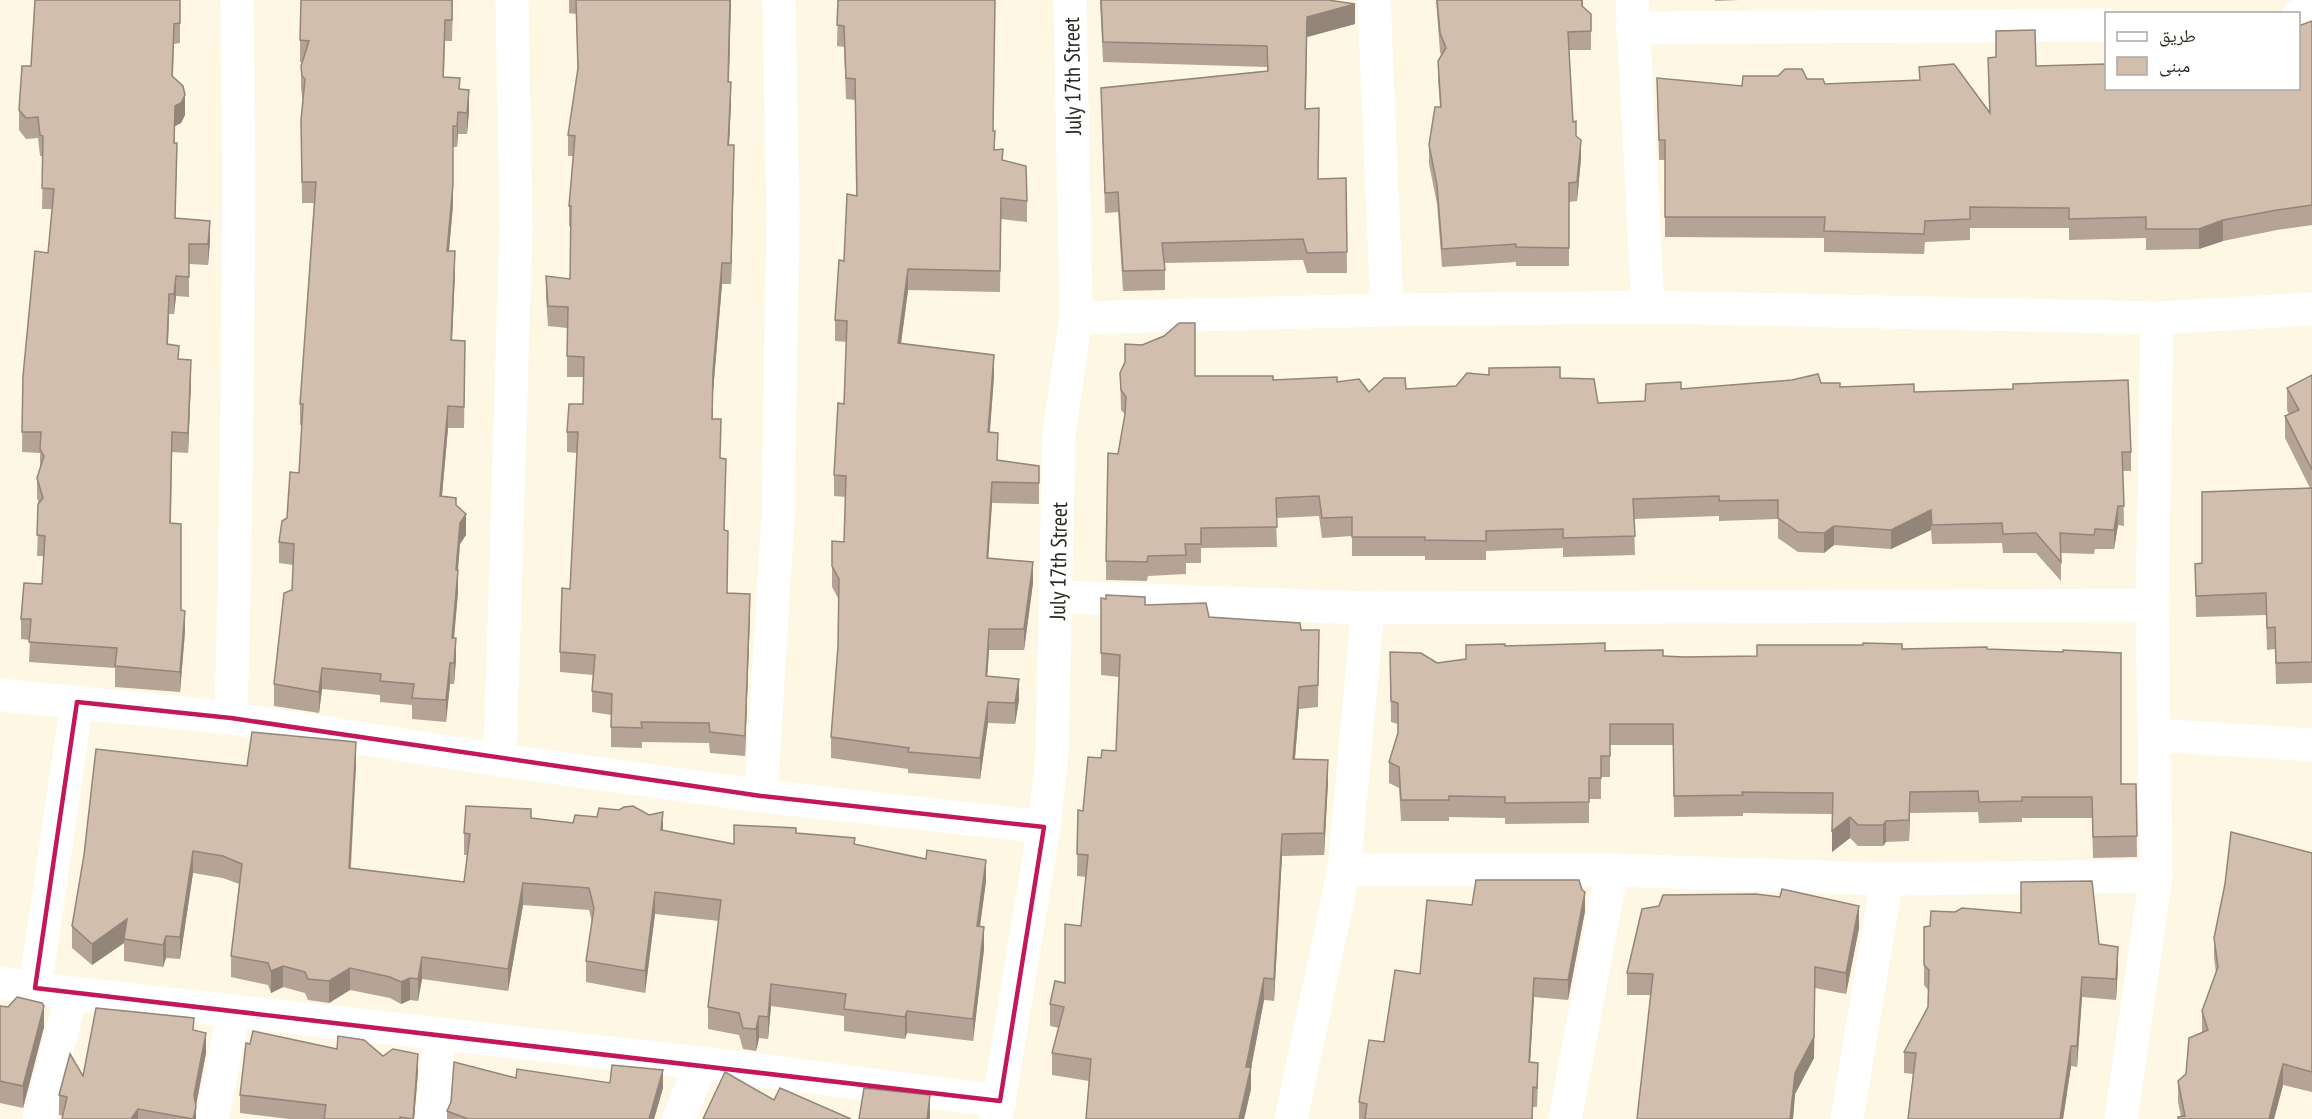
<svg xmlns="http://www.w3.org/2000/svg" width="2312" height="1119" font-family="'PT Sans Narrow','Noto Naskh Arabic',sans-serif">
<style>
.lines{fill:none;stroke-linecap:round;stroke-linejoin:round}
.street{stroke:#fff;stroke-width:33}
.wall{fill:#b5a395}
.shaded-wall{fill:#938579}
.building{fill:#d2bead;stroke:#938579;stroke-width:1.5}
.marked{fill:none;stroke:#c2185b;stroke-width:4.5;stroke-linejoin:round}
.labels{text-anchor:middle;stroke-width:5;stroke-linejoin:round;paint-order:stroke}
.street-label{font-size:22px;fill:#2b281f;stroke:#fff}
</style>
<rect width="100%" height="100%" fill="#fef7e4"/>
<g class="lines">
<g class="street">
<path d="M1374 0 1387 310"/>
<path d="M1632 0 1648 307"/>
<path d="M2298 16 2312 14"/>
<path d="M1632 28 2106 25"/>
<path d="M1076 318 1387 310 1648 307 2157 318 2312 309"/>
<path d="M1057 597 1368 608 2152 605"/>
<path d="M0 695 231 718 500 760 761 796 1044 827"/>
<path d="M231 718C237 479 241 240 237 0"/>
<path d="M2154 735 2312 745"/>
<path d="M500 760 516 227 512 0"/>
<path d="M761 796 778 517 783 218 779 0"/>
<path d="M1344 870H1612L1887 879 2156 876"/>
<path d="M0 983 72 993 701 1063 1000 1101"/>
<path d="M35 988 77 702"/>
<path d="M39 1119 72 993"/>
<path d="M212 1119 234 1011"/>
<path d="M432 1119 440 1033"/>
<path d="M679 1119 701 1063"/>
<path d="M996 1119 1044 827 1052 755 1059 433 1076 318 1070 0"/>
<path d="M1291 1119 1344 870 1368 608"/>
<path d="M1565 1119 1612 870"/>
<path d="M1847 1119 1887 879"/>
<path d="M2121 1119 2156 876 2152 605 2157 318"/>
</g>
</g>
<g class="wall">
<path d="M180 0V43L174 44 173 77 185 115 181 123 175 126V143L177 163 175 218 210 241 208 265 189 264V297L176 296 174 314H169L168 345 179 359 191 381 188 453 172 452 171 523 181 610 185 631 180 692 115 687V668L29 662 30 640 21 639V619L42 584 44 556H37L39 504 37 498V478L40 470V453L22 452 23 376 48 253 52 209H42L43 156H40L38 138 26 139 19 130V110L31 66Z"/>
<path d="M453 0 452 41H445L444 77 460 89 469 111 467 134H458L457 147H453V205L449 251 455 273 452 340 465 362 464 428H448L442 496 456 505 466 535 460 544 458 570V592L454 638 456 659 454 684H450L446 722 412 719V705L380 702V695L322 689 319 713 274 706V684L292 590 293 565 279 563V542L287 518 299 473 302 425H300V404L314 203H302L301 120 303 99 302 97 301 87V66L302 62H300V40Z"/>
<path d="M569 0H731L729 82 731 103 729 145 734 166 731 284H722L713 392V419L720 458 727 593 750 614 745 756 710 753 709 743 642 742V748L611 747V715L592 712V691L593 675 560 672V652L570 589 577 453 567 452V432L583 404 584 377H567V328L548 326 546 297V276L570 279 571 227 569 226V206L573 156H568V135L578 72 576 14 569 13Z"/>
<path d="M838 0 993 131 995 150 1003 160 1027 201V222L1001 219 1000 292 908 290 901 344 994 376 990 432 998 460 1039 466V504L992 503 988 558 1033 583 1024 650H989L987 676 1019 700 1015 724 988 723 980 779 908 773V769L831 758V737L838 646 839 600 832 587V541L844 542 846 497 834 496V475L844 404 847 342 835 341V320L844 261 856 196 855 100 846 99 844 47 837 46Z"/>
<path d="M1100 0H1328L1355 24 1307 37 1306 109 1318 179 1346 178 1347 273H1307L1303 260 1165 263V290L1123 291 1118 212 1105 213 1101 88 1267 71V67L1103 62Z"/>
<path d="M1436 0H1583V7L1591 14V50H1569L1573 122 1581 158 1577 201 1569 202V266H1516V262L1442 267 1437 204 1429 164V145L1440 107 1438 80V61L1441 55 1440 52Z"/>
<path d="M1715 0H1740L1715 1Z"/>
<path d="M2312 21V225L2277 230 2223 241 2199 249 2146 250V238L2069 240V228H1970V240L1925 242 1924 254 1824 252V238L1665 237V160H1659L1657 78 1742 86 1807 79 1825 84 1989 111 1988 58 1996 57V31L2036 66 2298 88Z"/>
<path d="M1120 373 1273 380 1337 382 1369 392 1406 389 1456 386 1489 375 1560 378 1598 403 1645 401 1681 389 1821 383 1840 387 1914 392 2131 452V471H2123L2124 526 2118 525 2114 549H2095L2094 554 2061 553V581L2036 553H2003L2002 543 1932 544 1931 530 1891 549 1834 545 1824 553 1798 552 1778 538V519L1719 521V516L1634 519 1635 555 1563 557V548L1486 551V560H1425V556H1352V536L1322 538 1319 516 1276 518 1277 547 1201 548V563H1186V574L1148 576 1147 581 1106 580V561L1118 454 1125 414 1121 410Z"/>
<path d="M2312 375V683L2276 684 2275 649 2267 650 2266 615 2196 617 2195 564 2202 563 2310 488 2285 438V416L2289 414 2287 410V388Z"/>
<path d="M1101 598 1145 605 1209 617 1301 630H1319L1318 707 1299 709 1295 759 1328 782 1324 855 1282 856 1274 1001 1264 1000 1251 1068V1089L1244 1119H1086L1089 1081 1052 1075V1053L1059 1028 1050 1026V1004L1065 983 1081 926 1086 877 1077 876 1078 810 1083 811 1101 758 1116 751 1119 677 1101 675Z"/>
<path d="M1466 645 1505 646 1605 651 1684 657 1757 656 1902 649H1987L2121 784H2136L2137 857 2093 858 2092 818H2022V822L1979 823 1978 812 1910 813 1909 841 1886 842 1883 846H1858L1850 838 1832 852V814L1743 813V816L1674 817 1673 745H1610V777H1601V799H1589V823L1505 824V818L1449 817V821H1401L1399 788 1389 783V762L1398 733V724L1391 722 1390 652 1437 663 1466 659Z"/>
<path d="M356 764 351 868 464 882 467 855H464V833L531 818 573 823 663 830 734 844 796 833 855 845 986 881 980 926 984 949 973 1041 907 1033 905 1039 844 1031V1016L771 1006 768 1039 759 1038 756 1051 743 1049 739 1035 708 1029V1007L719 921 655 914 645 993 586 982V961L592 922 589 910 523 905 508 991 422 979 418 1001 410 1000 401 1004 390 998 350 990 329 1003 308 1000 305 993 283 987 271 993 268 985 231 977V956L239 884 223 878 193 873 180 959 166 958 163 967 124 961V943L92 965 72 948V926L247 766Z"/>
<path d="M2312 853V1092L2283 1085 2274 1119H2178L2181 1117 2178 1102V1081L2186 1074 2202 1032V1011L2216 973 2214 958V938Z"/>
<path d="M1472 905 1585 911 1568 1000 1534 997 1530 1062 1538 1082 1537 1107H1533V1119H1359V1102L1384 1042 1420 974Z"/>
<path d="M1924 927 2099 944 2118 967 2116 1000 2082 997 2077 1067 2071 1066 2063 1119H1908L1913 1074 1904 1073V1052L1928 1007V990L1924 985Z"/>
<path d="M1859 928 1846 994 1815 988 1814 1058 1795 1094 1793 1119H1637L1651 995H1627V973Z"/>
<path d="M0 1006 44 1027 23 1108 0 1103Z"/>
<path d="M194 1030 206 1053 196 1106V1119H62L63 1116 59 1115V1095L83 1076Z"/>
<path d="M250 1044 337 1049 383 1056 418 1072 414 1119H289L240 1113V1095Z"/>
<path d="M516 1078 610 1083 663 1088 654 1119H447V1111L451 1102Z"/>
</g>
<g class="shaded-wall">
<path d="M730 0H731L728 103V82Z"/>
<path d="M1355 4V24L1307 37 1305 130 1307 17Z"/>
<path d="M731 82V103L728 166V145Z"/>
<path d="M469 90V111L467 134V113Z"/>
<path d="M185 95V115L181 123 175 126 174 163 175 106Z"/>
<path d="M458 112V134L457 147V126Z"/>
<path d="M453 126V205L447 272V251Z"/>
<path d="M1581 140V158L1577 201V182Z"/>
<path d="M734 145V166L731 284V263Z"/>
<path d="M2223 220V241L2199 249V229Z"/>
<path d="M210 221V241L208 265V244Z"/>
<path d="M455 251V273L451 362V340Z"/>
<path d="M722 263V284L713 392 712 439 713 372Z"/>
<path d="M908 269V290L898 365V343Z"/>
<path d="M176 276V296L174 314V294Z"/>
<path d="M169 294V314L167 365V344Z"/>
<path d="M994 355V376L988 453V432Z"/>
<path d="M191 360V381L188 453V433Z"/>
<path d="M448 406V428L440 517V496Z"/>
<path d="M992 482V503L987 579V558Z"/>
<path d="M2118 506V525L2114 549V530Z"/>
<path d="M1931 510V530L1891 549V530Z"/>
<path d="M466 514V535L460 544 456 591V570L460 523Z"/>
<path d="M1834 526V545L1824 553V533Z"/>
<path d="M1033 562V583L1024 650V629Z"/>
<path d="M458 570V592L452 659V638Z"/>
<path d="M750 594V614L745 756V736Z"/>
<path d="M185 611V631L180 692V672Z"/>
<path d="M989 629V650L986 697V676Z"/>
<path d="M456 638V659L454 684V663Z"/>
<path d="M450 663V684L446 722V700Z"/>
<path d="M322 668V689L319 713V692Z"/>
<path d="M1019 679V700L1015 724V703Z"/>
<path d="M1299 687V709L1293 781V759Z"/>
<path d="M988 702V723L980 779V758Z"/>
<path d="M356 742V764L349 890V868Z"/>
<path d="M1328 760V782L1324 855V833Z"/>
<path d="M1910 792V813L1909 841V820Z"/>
<path d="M663 812V834L661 830Z"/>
<path d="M1850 817V838L1832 852V831Z"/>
<path d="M1886 821V842L1883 846V825Z"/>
<path d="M1282 834V856L1274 1001V979Z"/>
<path d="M193 851V873L180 959V937Z"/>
<path d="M986 860V881L977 948V926Z"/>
<path d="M523 883V905L508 991V969Z"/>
<path d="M655 892V914L645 993V971Z"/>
<path d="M1585 892V911L1568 1000V980Z"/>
<path d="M1859 906V928L1846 994V973Z"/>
<path d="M127 919 124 943 92 965V944Z"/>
<path d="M984 927V949L973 1041V1019Z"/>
<path d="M166 936V958L163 967V945Z"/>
<path d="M2118 947V967L2116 1000V979Z"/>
<path d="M422 957V979L418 1001V979Z"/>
<path d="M283 966V987L271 993V971Z"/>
<path d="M1815 967 1814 1058 1795 1094 1793 1119H1790L1795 1073Z"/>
<path d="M350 968V990L329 1003V981Z"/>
<path d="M2082 977V997L2077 1067V1046Z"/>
<path d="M410 978V1000L401 1004V982Z"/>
<path d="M1264 978V1000L1251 1068V1089L1244 1119H1239L1246 1067Z"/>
<path d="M1534 978V997L1529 1081V1062Z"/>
<path d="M771 984V1006L768 1039V1017Z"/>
<path d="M44 1006V1027L23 1108V1086Z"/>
<path d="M907 1011V1033L905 1039V1017Z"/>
<path d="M759 1016V1038L756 1051V1029Z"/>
<path d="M206 1033V1053L194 1115V1095Z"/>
<path d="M2071 1046V1066L2063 1119H2060Z"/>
<path d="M418 1054V1072L414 1119H413Z"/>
<path d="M2283 1064V1085L2274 1119H2269Z"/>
<path d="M663 1070V1088L654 1119H649Z"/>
<path d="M930 1095V1119H927Z"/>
<path d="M196 1107V1119H193Z"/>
<path d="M138 1109V1119H131Z"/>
</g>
<g class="building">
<path d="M35 0H180V23L174 24 172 76 183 86 185 95 181 103 175 106 174 143H177L175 218 210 221 208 244H189V277L176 276 174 294H169L167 344 179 346 178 359 191 360 188 433 172 432 170 523 181 524V610L185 611 180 672 115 666 117 648 29 642 31 619H21L24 583 42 584 45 536 37 535 38 504 43 498 37 478 44 456 40 449 41 432H22L23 376 35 251 48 253 54 189 42 188 43 136 40 135 38 117 26 118 19 110 22 66H31Z"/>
<path d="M301 0H452V20H445L443 77 460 78 459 89 469 90 467 113 458 112 457 126H453V184L447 251H455L451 340 465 341 464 407 448 406 440 496 456 498V505L466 514 460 523 456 570H458L452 638H456L454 663H450L446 700 412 698 414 684 380 681 381 674 322 668 319 692 274 684 284 593 292 590 294 544 279 542 282 521 287 518 290 472 299 473 303 404H300L316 182H302L301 120 305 79 302 76 301 66 309 41 300 40Z"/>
<path d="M576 0H730L728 82H731L728 145H734L731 263H722L713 372 712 419H721L720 458 726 459 724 530 728 531 727 593 750 594 745 736 710 732 709 723 641 722 642 728 611 727 612 694 592 691 595 655 560 652 562 588 570 589 578 432H567L569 404H583L584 357 567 356 568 307 548 306 546 276 570 279 571 206H569L575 136 568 135 578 68Z"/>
<path d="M838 0H995L993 131H995L994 150 1003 149 1002 160 1026 166 1027 201 1001 198 1000 271 908 269 898 343 994 355 988 432 998 433 997 460 1039 466V483L992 482 987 558 1033 562 1024 629H989L986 676 1019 679 1015 703 988 702 980 758 908 752 909 748 831 737 838 646 839 579 832 566V541L844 542 846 476 834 475 838 403 844 404 847 321 835 320 839 260 844 261 847 194 857 196 855 79 846 78 844 26 837 25Z"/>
<path d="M1101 0H1328L1355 4 1307 17 1305 109 1319 108 1318 179 1346 178 1347 252 1307 253 1303 239 1162 243 1165 270 1123 271 1118 192 1105 193 1101 88 1268 71 1267 46 1103 42Z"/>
<path d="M1437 0H1582V6L1591 14V31L1568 32 1573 122 1576 121V136L1581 140 1577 182 1569 183V248L1516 247V244L1442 249 1437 185 1429 145 1435 107H1441L1438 61 1446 48 1440 33Z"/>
<path d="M2312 21V205L2277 210 2223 220 2199 229H2146V217L2069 219V208L1970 207V219L1925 221 1924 234 1824 231 1825 217H1665V140H1659L1657 78 1742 86 1743 76H1778L1785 69H1802L1807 79H1823L1825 84 1920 80 1919 67 1954 64 1990 113 1988 58 1996 57V31L2035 30 2036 66 2106 64V88H2298V26Z"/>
<path d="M1179 323H1195V376H1273V380L1337 377V382L1359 379 1369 392 1384 378H1405L1406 389 1456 386 1467 373 1489 375V368L1560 367V378L1594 379 1598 403 1645 401 1646 384 1681 382V389L1792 380 1818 374 1821 383H1840V387L1914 384V392L2013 389V384L2128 380 2131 452H2122L2124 506H2118L2114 530 2095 529 2094 535 2060 533 2061 562 2036 533 2003 534 2002 523 1932 525 1931 510 1891 530 1834 526 1824 533 1798 532 1778 518V500L1719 501V496L1633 499 1635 536 1563 538V529L1486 531V541L1425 540V537H1352V517L1322 518 1319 496 1276 498 1277 527 1201 528V544H1185L1186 555 1148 556 1147 562 1106 561 1108 453 1118 454 1125 414 1126 397 1121 390 1120 373 1125 362V344L1142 345 1164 336Z"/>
<path d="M2312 375V470L2285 416 2299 410 2287 388Z"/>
<path d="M2312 488V662L2276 663 2275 627 2267 628 2266 593 2196 596 2195 564 2202 563V492Z"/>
<path d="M1106 595 1145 597V605L1206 603 1209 617 1300 623 1301 630H1319L1318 685 1299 687 1293 759 1328 760 1324 833 1282 834 1274 979 1264 978 1246 1067H1251L1239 1119H1086L1091 1059 1052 1053 1064 1007 1050 1004 1055 981 1065 983V924L1081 926 1088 855 1077 854 1078 810 1083 811 1088 757 1101 758 1102 750 1116 751 1120 655 1101 653V598L1106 599Z"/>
<path d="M1605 643V651L1663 650V656L1684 657 1757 656V645H1863V643L1902 644V649L1987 647V649L2063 652V650L2121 653V784H2136L2137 836 2093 837 2092 797H2022V801L1979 802 1978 791 1910 792 1909 820 1886 821 1883 825H1858L1850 817 1832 831 1833 793 1742 792 1743 795 1674 796 1673 724H1610V756H1601V778H1589V802L1505 803V797L1449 796V800H1401L1399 767 1389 762 1398 733V703L1391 701 1390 652 1421 653 1437 663 1466 659V645L1505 644V646Z"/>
<path d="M252 732 356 742 349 868 464 882 470 834 464 833 466 806 531 809V818L573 823 575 815 597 817 599 808 619 810 624 807 633 806 649 815 663 812 661 830 734 844V825L796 828V833L855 838 854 844 926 859 927 850 986 860 977 926 984 927 973 1019 907 1011 905 1017 844 1009 846 994 771 984 768 1017 759 1016 756 1029 743 1028 739 1013 708 1007 721 900 655 892 645 971 586 961 594 908 589 888 523 883 508 969 422 957 418 979 410 978 401 982 390 977 350 968 329 981 308 979 305 972 283 966 271 971 268 963 231 956 242 864 223 856 193 851 180 937 166 936 163 945 124 939 127 919 92 944 72 926 84 855 96 749 247 766Z"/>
<path d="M2231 832 2312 853V1072L2283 1064 2269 1119H2178V1117L2185 1116 2178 1081 2186 1074 2189 1038 2208 1030 2202 1011 2218 967 2214 938 2225 884Z"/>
<path d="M1476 880H1579L1582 890 1585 892 1568 980 1534 978 1529 1062 1538 1063 1537 1088 1533 1087 1532 1119H1365L1367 1104 1359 1102 1369 1040 1384 1042 1395 970 1420 974 1427 900 1472 905Z"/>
<path d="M2092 881 2099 944 2118 947 2116 979 2082 977 2077 1046H2071L2060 1119H1908L1916 1053 1904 1052 1928 1007 1929 970 1924 965V927L1930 926 1931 911 1955 912 1962 908 2021 913V882Z"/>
<path d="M1782 889 1859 906 1846 973 1815 967 1814 1037 1795 1073 1790 1119H1637L1653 974 1627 973 1642 909 1659 906 1663 895 1756 894 1780 897Z"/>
<path d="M17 997 42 1003 44 1006 23 1086 0 1081V1006L8 1007Z"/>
<path d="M96 1008 194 1018 193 1030 206 1033 194 1095 196 1107 193 1119 138 1109 131 1119H62L67 1097 59 1095 70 1054 83 1076Z"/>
<path d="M253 1031 337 1049 338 1036 364 1040 383 1056 393 1049 418 1054 413 1119 400 1117V1119H324L326 1105 240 1095 246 1043 250 1044Z"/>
<path d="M454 1062 516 1078 517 1069 610 1083 612 1065 663 1070 649 1119H468L447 1111 451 1102Z"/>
<path d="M725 1072 774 1100 780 1088 851 1119H703Z"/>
<path d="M864 1088 930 1095 927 1119H859Z"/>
</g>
<path class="marked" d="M77 702 231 718 761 796 1044 827 1000 1101 35 988Z"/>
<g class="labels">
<g class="street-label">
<text transform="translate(1072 76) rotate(-91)" y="8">July 17th Street</text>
<text transform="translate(1058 561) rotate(-89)" y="8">July 17th Street</text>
</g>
</g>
<rect x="2105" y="12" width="195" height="78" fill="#ffffff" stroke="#aaa9a5" stroke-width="1.5"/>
<rect x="2117" y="32" width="30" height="9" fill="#ffffff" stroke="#aaa9a5" stroke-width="1.5"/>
<text x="2159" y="42" font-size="18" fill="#2b281f">طريق</text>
<rect x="2117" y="57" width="30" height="18" fill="#d2bead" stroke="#aaa9a5" stroke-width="1.5"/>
<text x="2159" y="72" font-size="18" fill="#2b281f">مبنى</text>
</svg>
